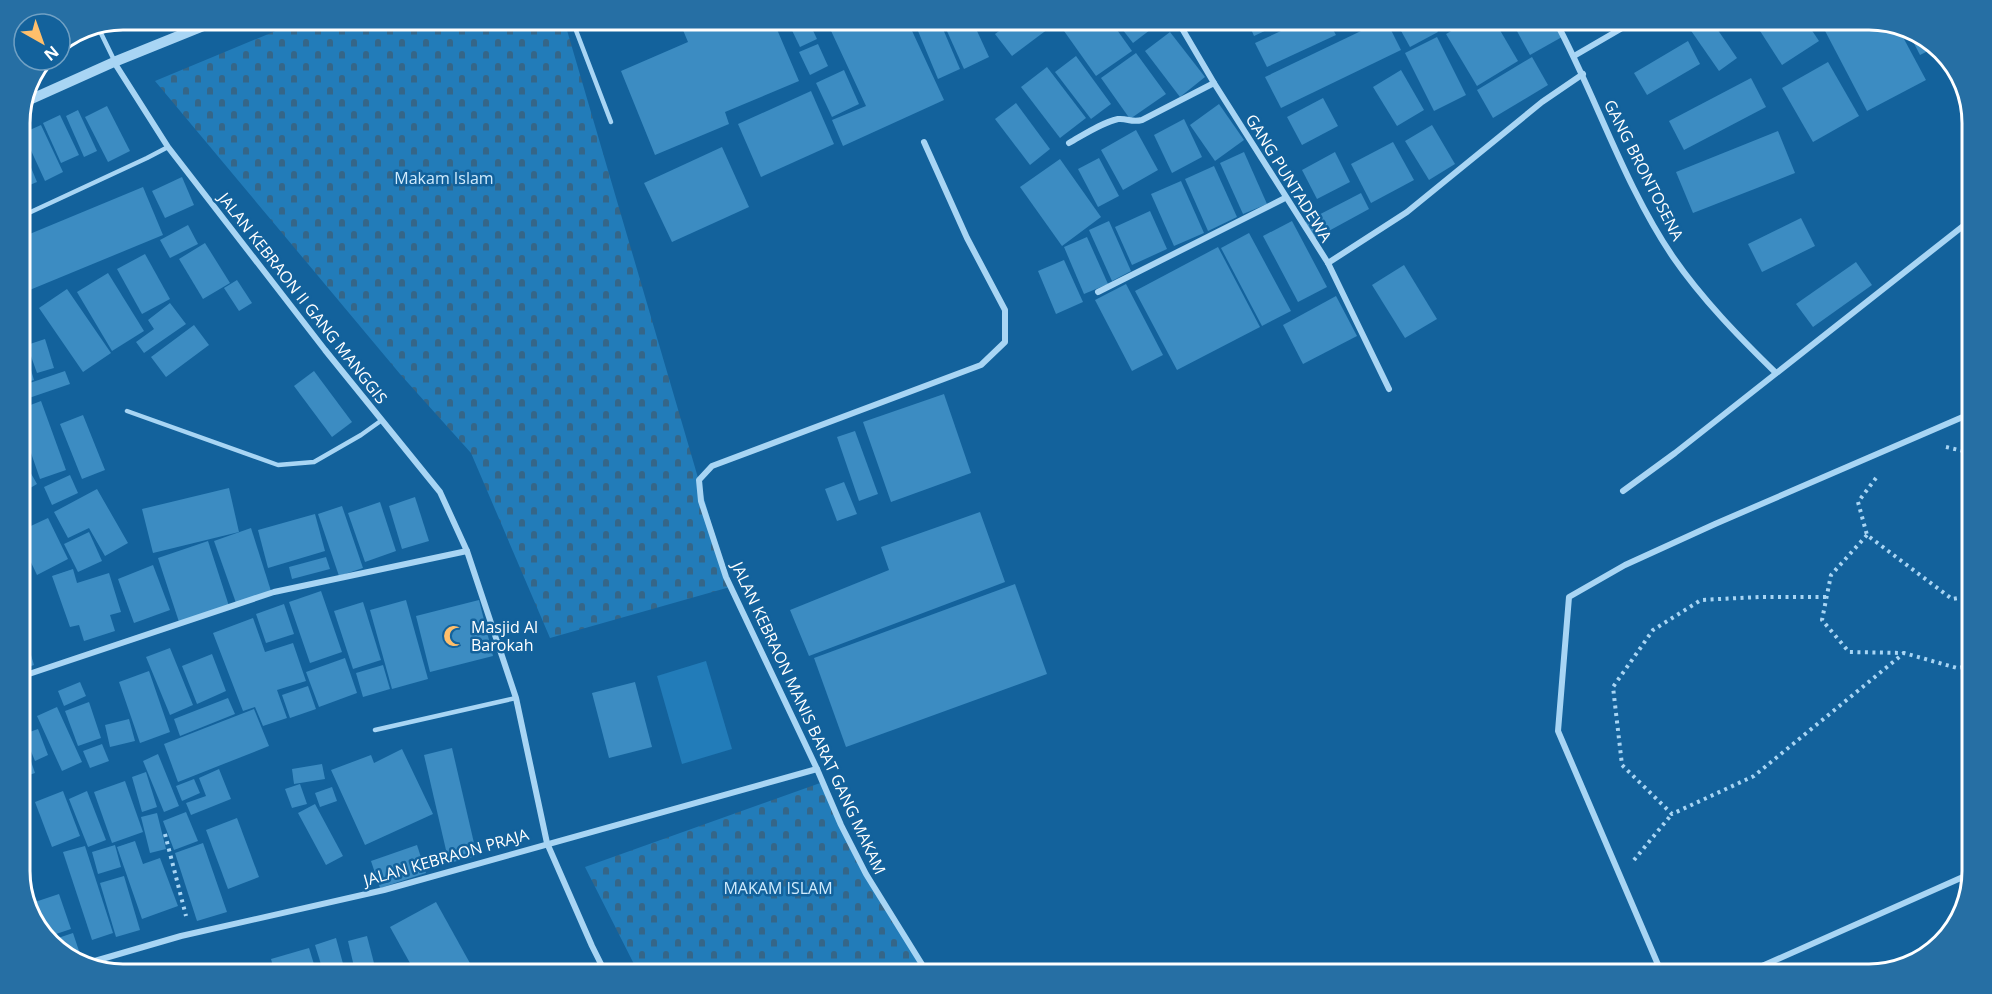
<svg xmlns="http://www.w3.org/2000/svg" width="1992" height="994" font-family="'Open Sans',sans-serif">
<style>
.cemetery{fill:url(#cemetery-stones)}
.green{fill:#227cb9}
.building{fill:#3c8cc2}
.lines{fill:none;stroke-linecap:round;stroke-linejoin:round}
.path{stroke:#a8d5f4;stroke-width:4;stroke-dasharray:3 4.5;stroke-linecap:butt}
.service{stroke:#a8d5f4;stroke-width:4.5}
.minor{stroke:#a8d5f4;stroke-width:6}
.tertiary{stroke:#a8d5f4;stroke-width:10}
.labels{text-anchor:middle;stroke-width:5;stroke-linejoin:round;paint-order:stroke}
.street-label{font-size:16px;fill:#fff;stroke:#13629c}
.park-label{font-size:16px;fill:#d0ebfd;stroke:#13629c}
.poi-label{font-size:16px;fill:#fff;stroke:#13629c;text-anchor:start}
.rim{fill:none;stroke:#fff;stroke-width:3}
</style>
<defs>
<pattern id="cemetery-stones" width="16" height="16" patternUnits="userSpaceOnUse" patternTransform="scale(1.5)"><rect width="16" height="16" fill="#227cb9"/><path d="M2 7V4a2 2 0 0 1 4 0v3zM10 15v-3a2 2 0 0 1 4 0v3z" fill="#356688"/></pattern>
</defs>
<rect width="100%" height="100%" fill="#13629c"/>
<g class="cemetery">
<path d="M302 20H564L730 587 550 638 471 453 400 374 155 81Z"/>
<path d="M823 782 866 874 928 974H639L585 867Z"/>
</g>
<path class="green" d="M706 661 732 749 682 764 657 676Z"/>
<g class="building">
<path d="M687 20H773L799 81 725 112 729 124 655 155 621 71 688 42 680 23Z"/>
<path d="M787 20H808L817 39 800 47Z"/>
<path d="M826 20H907L944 100 843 146 832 120 866 106Z"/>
<path d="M942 20H972L989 57 964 69Z"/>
<path d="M1014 20H1060L1012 56 995 34Z"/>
<path d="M1080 20H1110L1132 51 1096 76 1064 31Z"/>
<path d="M1115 20H1163L1133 43Z"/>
<path d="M1247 20H1288L1254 36Z"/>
<path d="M1305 20H1328L1336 35 1267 67 1255 43Z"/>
<path d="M1384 20H1386L1401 50 1281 108 1265 77Z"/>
<path d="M1395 20H1431L1438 32 1410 47Z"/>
<path d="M1471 20H1494L1518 61 1477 86 1446 34Z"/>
<path d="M1511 20H1553L1562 37 1530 55Z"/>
<path d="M1689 20H1711L1737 58 1719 71 1685 22Z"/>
<path d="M1753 20H1805L1819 41 1782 65Z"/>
<path d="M1838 20H1869L1897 26 1926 80 1867 111 1823 27Z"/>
<path d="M940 22 960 69 938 79 918 31Z"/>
<path d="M1906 28 1914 30 1934 48 1920 55Z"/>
<path d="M1170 32 1205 77 1180 97 1145 51Z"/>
<path d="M1437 37 1466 95 1434 111 1405 53Z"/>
<path d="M1688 41 1700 64 1647 95 1634 73Z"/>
<path d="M818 44 828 66 810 75 799 52Z"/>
<path d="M1136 53 1166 94 1130 119 1101 78Z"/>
<path d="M1076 56 1111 104 1091 119 1055 72Z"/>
<path d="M1532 57 1548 85 1493 118 1477 90Z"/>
<path d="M1828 62 1859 116 1813 142 1782 88Z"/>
<path d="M1047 67 1086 118 1060 138 1021 87Z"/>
<path d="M844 70 859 104 832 117 816 83Z"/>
<path d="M1401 70 1424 110 1397 126 1373 87Z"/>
<path d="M1751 78 1766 107 1684 150 1669 121Z"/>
<path d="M811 91 834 144 761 177 738 124Z"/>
<path d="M1323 98 1338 126 1302 145 1287 117Z"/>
<path d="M1016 103 1050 149 1030 165 995 119Z"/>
<path d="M1219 104 1244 140 1215 161 1190 125Z"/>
<path d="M107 106 130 151 108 162 85 117Z"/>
<path d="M78 110 97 151 84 157 66 116Z"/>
<path d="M60 115 79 155 61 163 43 123Z"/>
<path d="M1184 119 1202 157 1172 173 1154 135Z"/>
<path d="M41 125 63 172 45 181 23 133Z"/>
<path d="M1432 125 1455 164 1429 180 1405 141Z"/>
<path d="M1136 130 1158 170 1123 190 1101 150Z"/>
<path d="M1778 131 1795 173 1693 213 1676 172Z"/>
<path d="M20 141 37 182 20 189Z"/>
<path d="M1393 142 1414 180 1371 203 1351 164Z"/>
<path d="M722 147 749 207 672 242 644 183Z"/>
<path d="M1244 152 1267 204 1243 214 1220 163Z"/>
<path d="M1335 152 1350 182 1317 199 1302 170Z"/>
<path d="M1099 158 1119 196 1098 207 1078 169Z"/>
<path d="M1060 159 1101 217 1062 246 1020 187Z"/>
<path d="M1214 166 1237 217 1208 231 1185 179Z"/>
<path d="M182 177 194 205 165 218 152 191Z"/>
<path d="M1181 181 1204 233 1174 246 1151 194Z"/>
<path d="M143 187 163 235 20 294V238Z"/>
<path d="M1361 193 1369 209 1314 239 1305 222Z"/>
<path d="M1150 211 1167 249 1132 265 1115 227Z"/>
<path d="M1801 218 1815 246 1762 272 1748 244Z"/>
<path d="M1109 221 1131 271 1112 281 1089 230Z"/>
<path d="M1292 221 1327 287 1298 302 1263 236Z"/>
<path d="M188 225 198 244 170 258 160 240Z"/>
<path d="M1249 233 1291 311 1262 326 1221 248Z"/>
<path d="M1087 237 1108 284 1084 294 1064 247Z"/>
<path d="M205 243 230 283 203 299 179 259Z"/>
<path d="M1218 247 1260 327 1177 370 1135 291Z"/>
<path d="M145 254 170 299 142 314 117 269Z"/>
<path d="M1064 260 1083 302 1056 314 1038 271Z"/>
<path d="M1856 262 1872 285 1813 327 1796 304Z"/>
<path d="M1404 265 1437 319 1405 338 1372 285Z"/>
<path d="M108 273 144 331 112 351 77 292Z"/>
<path d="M237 280 252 303 239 311 224 288Z"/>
<path d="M1126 284 1163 355 1132 371 1095 300Z"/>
<path d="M67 289 111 353 83 372 39 308Z"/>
<path d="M1336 296 1357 336 1303 364 1283 325Z"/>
<path d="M170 303 186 324 144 353 136 342 154 329 148 320Z"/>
<path d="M194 325 209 345 166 377 151 357Z"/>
<path d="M45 339 54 368 37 373 27 345Z"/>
<path d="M25 350 34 380 20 384V352Z"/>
<path d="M65 371 70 384 26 399 21 386Z"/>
<path d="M314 371 352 422 332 437 294 386Z"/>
<path d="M944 394 971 473 891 502 863 422Z"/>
<path d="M41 401 66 470 40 479 20 421V409Z"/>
<path d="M83 415 105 470 82 479 60 424Z"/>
<path d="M855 431 878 494 859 501 837 437Z"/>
<path d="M20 454 37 484 20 494Z"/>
<path d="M70 475 78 493 52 505 44 487Z"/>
<path d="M844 482 857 514 837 521 825 489Z"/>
<path d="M229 488 239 532 153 553 142 509Z"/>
<path d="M97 489 128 543 105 556 89 528 68 538 54 512Z"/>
<path d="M415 497 429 541 402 549 389 506Z"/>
<path d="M380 502 396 551 365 562 348 513Z"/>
<path d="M342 506 363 568 339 576 318 514Z"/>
<path d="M980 512 1005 582 809 656 790 610 889 570 881 547Z"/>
<path d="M315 514 325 551 268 568 258 530Z"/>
<path d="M48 518 68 559 37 575 20 539V531Z"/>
<path d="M251 528 271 591 236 603 214 541Z"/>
<path d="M89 532 102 561 78 572 64 544Z"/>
<path d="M208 541 229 606 179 622 158 558Z"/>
<path d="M326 557 330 569 292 579 289 567Z"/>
<path d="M153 565 170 610 134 623 118 579Z"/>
<path d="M73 569 77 583 109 573 121 612 110 615 115 631 84 641 79 625 70 627 52 576Z"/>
<path d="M1015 584 1047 674 846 747 814 658Z"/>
<path d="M321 591 342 652 310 663 289 602Z"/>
<path d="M406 600 428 679 392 689 370 610Z"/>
<path d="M479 600 493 656 430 672 416 616Z"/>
<path d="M363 602 381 660 353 669 334 611Z"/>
<path d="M284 604 294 634 266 643 256 614Z"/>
<path d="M20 618 34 665 20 670Z"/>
<path d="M253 618 265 652 293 643 306 681 277 690 287 718 263 726 255 707 243 711 213 633Z"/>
<path d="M170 648 193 705 170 715 146 657Z"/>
<path d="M212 654 226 691 197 704 182 666Z"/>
<path d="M345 658 357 693 319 707 306 672Z"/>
<path d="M383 665 390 689 363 697 356 673Z"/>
<path d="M149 671 170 732 140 743 119 682Z"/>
<path d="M80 682 86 696 64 706 58 691Z"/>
<path d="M635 682 652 747 609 758 592 693Z"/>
<path d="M308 686 316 709 290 718 282 695Z"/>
<path d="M228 698 235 714 180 736 174 719Z"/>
<path d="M89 702 101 738 78 746 65 711Z"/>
<path d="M57 707 82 762 62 771 37 716Z"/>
<path d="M254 709 269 746 178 782 164 744Z"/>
<path d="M129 719 135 741 110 747 105 725Z"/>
<path d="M20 729 35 773 20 778Z"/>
<path d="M38 729 48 755 35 761 24 734Z"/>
<path d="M102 744 109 761 90 768 83 751Z"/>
<path d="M452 748 477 856 449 863 424 755Z"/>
<path d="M402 749 433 814 365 845 331 770 371 755 374 763Z"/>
<path d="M158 754 179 806 164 812 143 761Z"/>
<path d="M322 764 325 779 294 784 292 769Z"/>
<path d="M219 769 231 799 191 815 186 803 206 796 199 778Z"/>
<path d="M146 772 157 807 142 812 132 777Z"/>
<path d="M194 779 200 793 182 801 176 786Z"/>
<path d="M125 781 143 832 112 843 94 792Z"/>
<path d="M300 784 307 804 292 808 285 789Z"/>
<path d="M332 787 337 801 320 807 315 793Z"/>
<path d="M63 791 80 836 52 847 35 802Z"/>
<path d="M87 791 106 840 88 847 69 799Z"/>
<path d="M315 804 343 856 326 865 298 813Z"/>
<path d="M186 812 198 841 174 850 163 821Z"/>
<path d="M157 813 166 849 150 853 141 817Z"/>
<path d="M237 818 259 877 228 889 206 830Z"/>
<path d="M135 841 143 864 160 858 178 906 142 919 117 847Z"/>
<path d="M203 843 227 912 197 921 175 853Z"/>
<path d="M115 845 121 867 98 874 92 852Z"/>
<path d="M417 845 426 873 380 888 371 861Z"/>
<path d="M85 846 113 933 92 940 63 852Z"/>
<path d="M124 876 140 930 116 937 100 883Z"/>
<path d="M59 894 71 929 47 937 37 929 29 904Z"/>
<path d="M436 902 476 974H416L390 927Z"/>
<path d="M73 933 81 957 73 960 52 940Z"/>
<path d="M367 936 375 967 355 971 348 941Z"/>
<path d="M336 938 345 971 324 974 315 945Z"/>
<path d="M309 948 317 974H275L271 959Z"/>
</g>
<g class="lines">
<g class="path">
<path d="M1946 447 1972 453"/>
<path d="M1876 478 1858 502 1867 535 1952 599 1972 596"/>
<path d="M1867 535 1831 575 1822 620 1849 652 1904 653 1957 668 1972 666"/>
<path d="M1826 597H1759L1701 600 1653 630 1613 687 1622 765 1672 814 1754 776 1904 653"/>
<path d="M165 834 186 916"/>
<path d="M1634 860 1672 814"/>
</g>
<g class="service">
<path d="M572 20 611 122"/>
<path d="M97 25 114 60"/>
<path d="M20 217 147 158 168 147"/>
<path d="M127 411 278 465 314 462 361 435 382 420"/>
<path d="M375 730 516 698"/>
</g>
<g class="minor">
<path d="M1177 20 1214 83 1328 263 1389 389"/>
<path d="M1555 20C1596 96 1624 185 1673 257 1702 299 1739 337 1776 373"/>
<path d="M1574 56 1636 20"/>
<path d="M114 62 168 147 325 350 440 492 467 551 516 698 547 843 592 946 606 974"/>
<path d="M924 142 967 238 1005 310V342L981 365 712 466 699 480 701 501 726 577 817 769 841 825 866 874 928 974"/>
<path d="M1069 143C1085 134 1101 123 1118 119 1128 118 1131 123 1142 120L1214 83"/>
<path d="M1328 263 1407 212 1542 102 1583 74"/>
<path d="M1098 292 1285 198"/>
<path d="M1623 491 1675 453 1972 219"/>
<path d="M20 677 274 592 467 551"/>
<path d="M81 965 181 936 384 890 817 769"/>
<path d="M1662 974 1558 731 1569 597 1625 565 1715 524 1972 413"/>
<path d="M1744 974 1972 873"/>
</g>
<path class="tertiary" d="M27 101 114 62 218 20"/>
</g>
<defs>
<symbol id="mosque-bare" viewBox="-9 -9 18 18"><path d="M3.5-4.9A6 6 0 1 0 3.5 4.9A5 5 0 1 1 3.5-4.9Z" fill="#ffbf6b" stroke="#13629c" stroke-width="2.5" paint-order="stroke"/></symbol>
</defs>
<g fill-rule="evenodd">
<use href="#mosque-bare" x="439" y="621" width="30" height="30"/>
</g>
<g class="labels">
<g class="street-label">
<text transform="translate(1644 170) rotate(63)" y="6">GANG BRONTOSENA</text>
<text transform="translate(1289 178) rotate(58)" y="6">GANG PUNTADEWA</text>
<text transform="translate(303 298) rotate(52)" y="6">JALAN KEBRAON II GANG MANGGIS</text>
<text transform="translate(809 718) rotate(65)" y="6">JALAN KEBRAON MANIS BARAT GANG MAKAM</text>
<text transform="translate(446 857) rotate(-16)" y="6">JALAN KEBRAON PRAJA</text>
</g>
<g class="park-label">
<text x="444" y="184">Makam Islam</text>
<text x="778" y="894">MAKAM ISLAM</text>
</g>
<g class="poi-label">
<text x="471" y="633">Masjid Al<tspan x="471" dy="18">Barokah</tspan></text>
</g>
</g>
<path d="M0 0H1992V994H0ZM123 30H1869A93 93 0 0 1 1962 123V871A93 93 0 0 1 1869 964H123A93 93 0 0 1 30 871V123A93 93 0 0 1 123 30Z" fill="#266fa4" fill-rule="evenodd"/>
<path class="rim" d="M123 30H1869A93 93 0 0 1 1962 123V871A93 93 0 0 1 1869 964H123A93 93 0 0 1 30 871V123A93 93 0 0 1 123 30Z"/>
<g transform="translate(42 42) rotate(140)"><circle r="28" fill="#13629c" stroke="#71a1c4" stroke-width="1.5"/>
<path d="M0-4.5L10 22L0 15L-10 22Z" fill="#ffbf6b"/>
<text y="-9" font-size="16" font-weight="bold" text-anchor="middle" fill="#ffffff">N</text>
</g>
</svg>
